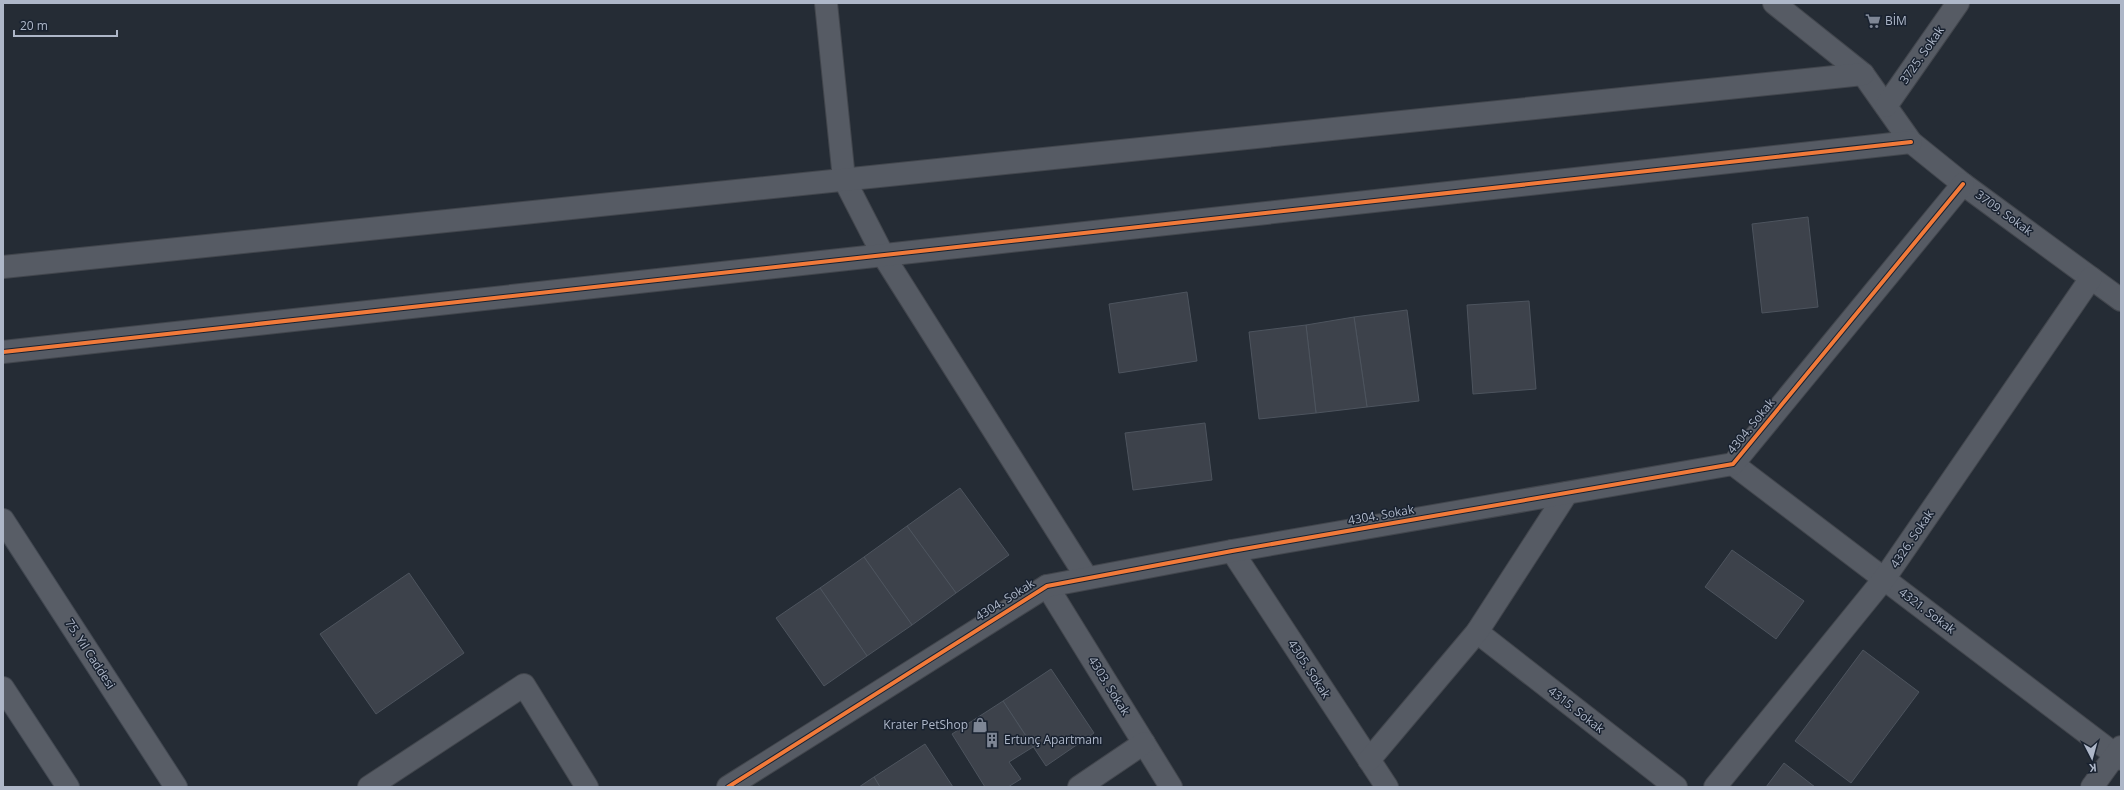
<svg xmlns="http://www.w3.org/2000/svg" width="2124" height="790" font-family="'Open Sans',sans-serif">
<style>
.building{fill:#3d424b;stroke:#4d545e}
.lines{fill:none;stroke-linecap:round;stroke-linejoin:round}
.minor-casing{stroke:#42464d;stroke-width:24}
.major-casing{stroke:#424851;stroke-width:24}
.minor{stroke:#565b64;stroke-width:22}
.major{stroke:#585d66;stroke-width:22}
.cycleway-casing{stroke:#192230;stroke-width:6}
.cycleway{stroke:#f17a3a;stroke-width:4}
.labels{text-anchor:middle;stroke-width:3;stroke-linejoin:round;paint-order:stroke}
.poi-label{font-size:12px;fill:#aeb7c8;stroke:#192230;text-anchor:start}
.street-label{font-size:12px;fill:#aeb7c8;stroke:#192230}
</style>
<rect width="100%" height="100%" fill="#252c35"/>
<g class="building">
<path d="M1808 217 1818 307 1762 313 1752 224Z"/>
<path d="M1187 292 1197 361 1119 373 1109 304Z"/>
<path d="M1529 301 1536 389 1473 394 1467 305Z"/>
<path d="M1407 310 1419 401 1367 407 1354 317Z"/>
<path d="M1354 317 1367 407 1316 413 1306 325Z"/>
<path d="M1306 325 1316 413 1259 419 1249 332Z"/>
<path d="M1205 423 1212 480 1133 490 1125 433Z"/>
<path d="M960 488 1009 555 956 593 907 526Z"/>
<path d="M907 526 956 593 912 625 864 557Z"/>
<path d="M1732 550 1804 601 1776 639 1705 587Z"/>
<path d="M864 557 912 625 867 656 820 588Z"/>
<path d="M409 573 464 653 376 714 320 634Z"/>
<path d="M820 588 867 656 824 686 776 618Z"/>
<path d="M1863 650 1919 692 1851 783 1795 741Z"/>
<path d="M1051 669 1094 733 1046 766 1003 701Z"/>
<path d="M1003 701 1033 747 1009 762 1021 779 1008 787H985L952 734Z"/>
<path d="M925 744 953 787H880L874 777Z"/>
<path d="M1784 763 1815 787H1766Z"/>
<path d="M874 777 880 787H859Z"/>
</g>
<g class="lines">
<defs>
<g id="minor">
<path d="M826 3 844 179 883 255 1087 578"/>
<path d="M1774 3 1863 74 1911 142 1963 184 2121 300"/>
<path d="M1886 106 1958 3"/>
<path d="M3 267 1863 74"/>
<path d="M3 352 1911 142"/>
<path d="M1733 464 2121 759"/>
<path d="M1232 551 1387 787"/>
<path d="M1047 586 1171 787"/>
<path d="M1477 632 1676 787"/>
<path d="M1369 760 1477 632 1567 493"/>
<path d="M369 787 524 685 587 787"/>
<path d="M728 787 1047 586 1232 551 1733 464 1963 184"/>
<path d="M1079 787 1144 743"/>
<path d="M1715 787 1884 579 2091 278"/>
<path d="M2092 787 2121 747"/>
</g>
<g id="major">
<path d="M3 520 176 787"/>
<path d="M3 688 68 787"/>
</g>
</defs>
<use href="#minor" class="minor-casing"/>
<use href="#major" class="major-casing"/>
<use href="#minor" class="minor"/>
<use href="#major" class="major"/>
<defs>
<g id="cycleway">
<path d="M3 352 1911 142"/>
<path d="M728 787 1047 586 1232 551 1733 464 1963 184"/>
</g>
</defs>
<use href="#cycleway" class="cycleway-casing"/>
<use href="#cycleway" class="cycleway"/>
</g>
<defs>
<symbol id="supermarket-bare" viewBox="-9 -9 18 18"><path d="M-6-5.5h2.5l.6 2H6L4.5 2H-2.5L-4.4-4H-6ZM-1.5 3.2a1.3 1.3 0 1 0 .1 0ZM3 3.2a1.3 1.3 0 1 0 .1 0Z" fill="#7e8695" stroke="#192230" stroke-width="2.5" paint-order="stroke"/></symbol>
<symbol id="shop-bare" viewBox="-9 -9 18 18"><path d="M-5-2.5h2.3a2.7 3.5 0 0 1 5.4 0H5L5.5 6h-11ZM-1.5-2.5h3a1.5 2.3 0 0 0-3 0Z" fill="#7e8695" stroke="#192230" stroke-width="2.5" paint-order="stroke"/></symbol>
<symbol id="building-bare" viewBox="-9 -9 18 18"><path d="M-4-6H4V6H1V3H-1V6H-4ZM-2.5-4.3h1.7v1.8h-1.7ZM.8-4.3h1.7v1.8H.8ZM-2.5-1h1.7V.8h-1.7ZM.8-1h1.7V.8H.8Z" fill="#7e8695" stroke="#192230" stroke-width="2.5" paint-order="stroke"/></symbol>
</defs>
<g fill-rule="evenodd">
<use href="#supermarket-bare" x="1862" y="10" width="22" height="22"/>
<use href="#shop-bare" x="969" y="714" width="22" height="22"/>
<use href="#building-bare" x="981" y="729" width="22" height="22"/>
</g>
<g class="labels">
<g class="poi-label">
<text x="1885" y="25">BİM</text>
<text x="968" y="729" text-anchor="end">Krater PetShop</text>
<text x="1004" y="744">Ertunç Apartmanı</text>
</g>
<g class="street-label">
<text transform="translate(1922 55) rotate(-55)" y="4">3725. Sokak</text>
<text transform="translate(2004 213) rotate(36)" y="4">3709. Sokak</text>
<text transform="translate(1751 426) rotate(-51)" y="4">4304. Sokak</text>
<text transform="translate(1381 515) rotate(-10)" y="4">4304. Sokak</text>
<text transform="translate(1912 539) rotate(-56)" y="4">4326. Sokak</text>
<text transform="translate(1005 600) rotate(-32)" y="4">4304. Sokak</text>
<text transform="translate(1927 611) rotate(37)" y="4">4321. Sokak</text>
<text transform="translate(90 654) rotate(57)" y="4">75. Yıl Caddesi</text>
<text transform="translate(1309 669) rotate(57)" y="4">4305. Sokak</text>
<text transform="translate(1109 686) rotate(58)" y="4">4303. Sokak</text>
<text transform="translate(1576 710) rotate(38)" y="4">4315. Sokak</text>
</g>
</g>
<rect width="2124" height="790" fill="none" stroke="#aeb7c8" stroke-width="8"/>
<g transform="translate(2092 758) rotate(174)" stroke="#192230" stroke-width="3" paint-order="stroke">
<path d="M0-3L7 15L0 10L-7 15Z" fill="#aeb7c8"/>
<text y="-6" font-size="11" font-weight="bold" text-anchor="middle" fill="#aeb7c8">K</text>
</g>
<path d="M14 30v6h103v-6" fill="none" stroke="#aeb7c8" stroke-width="2"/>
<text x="20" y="30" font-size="12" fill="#aeb7c8" stroke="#192230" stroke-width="3" paint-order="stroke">20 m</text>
</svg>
